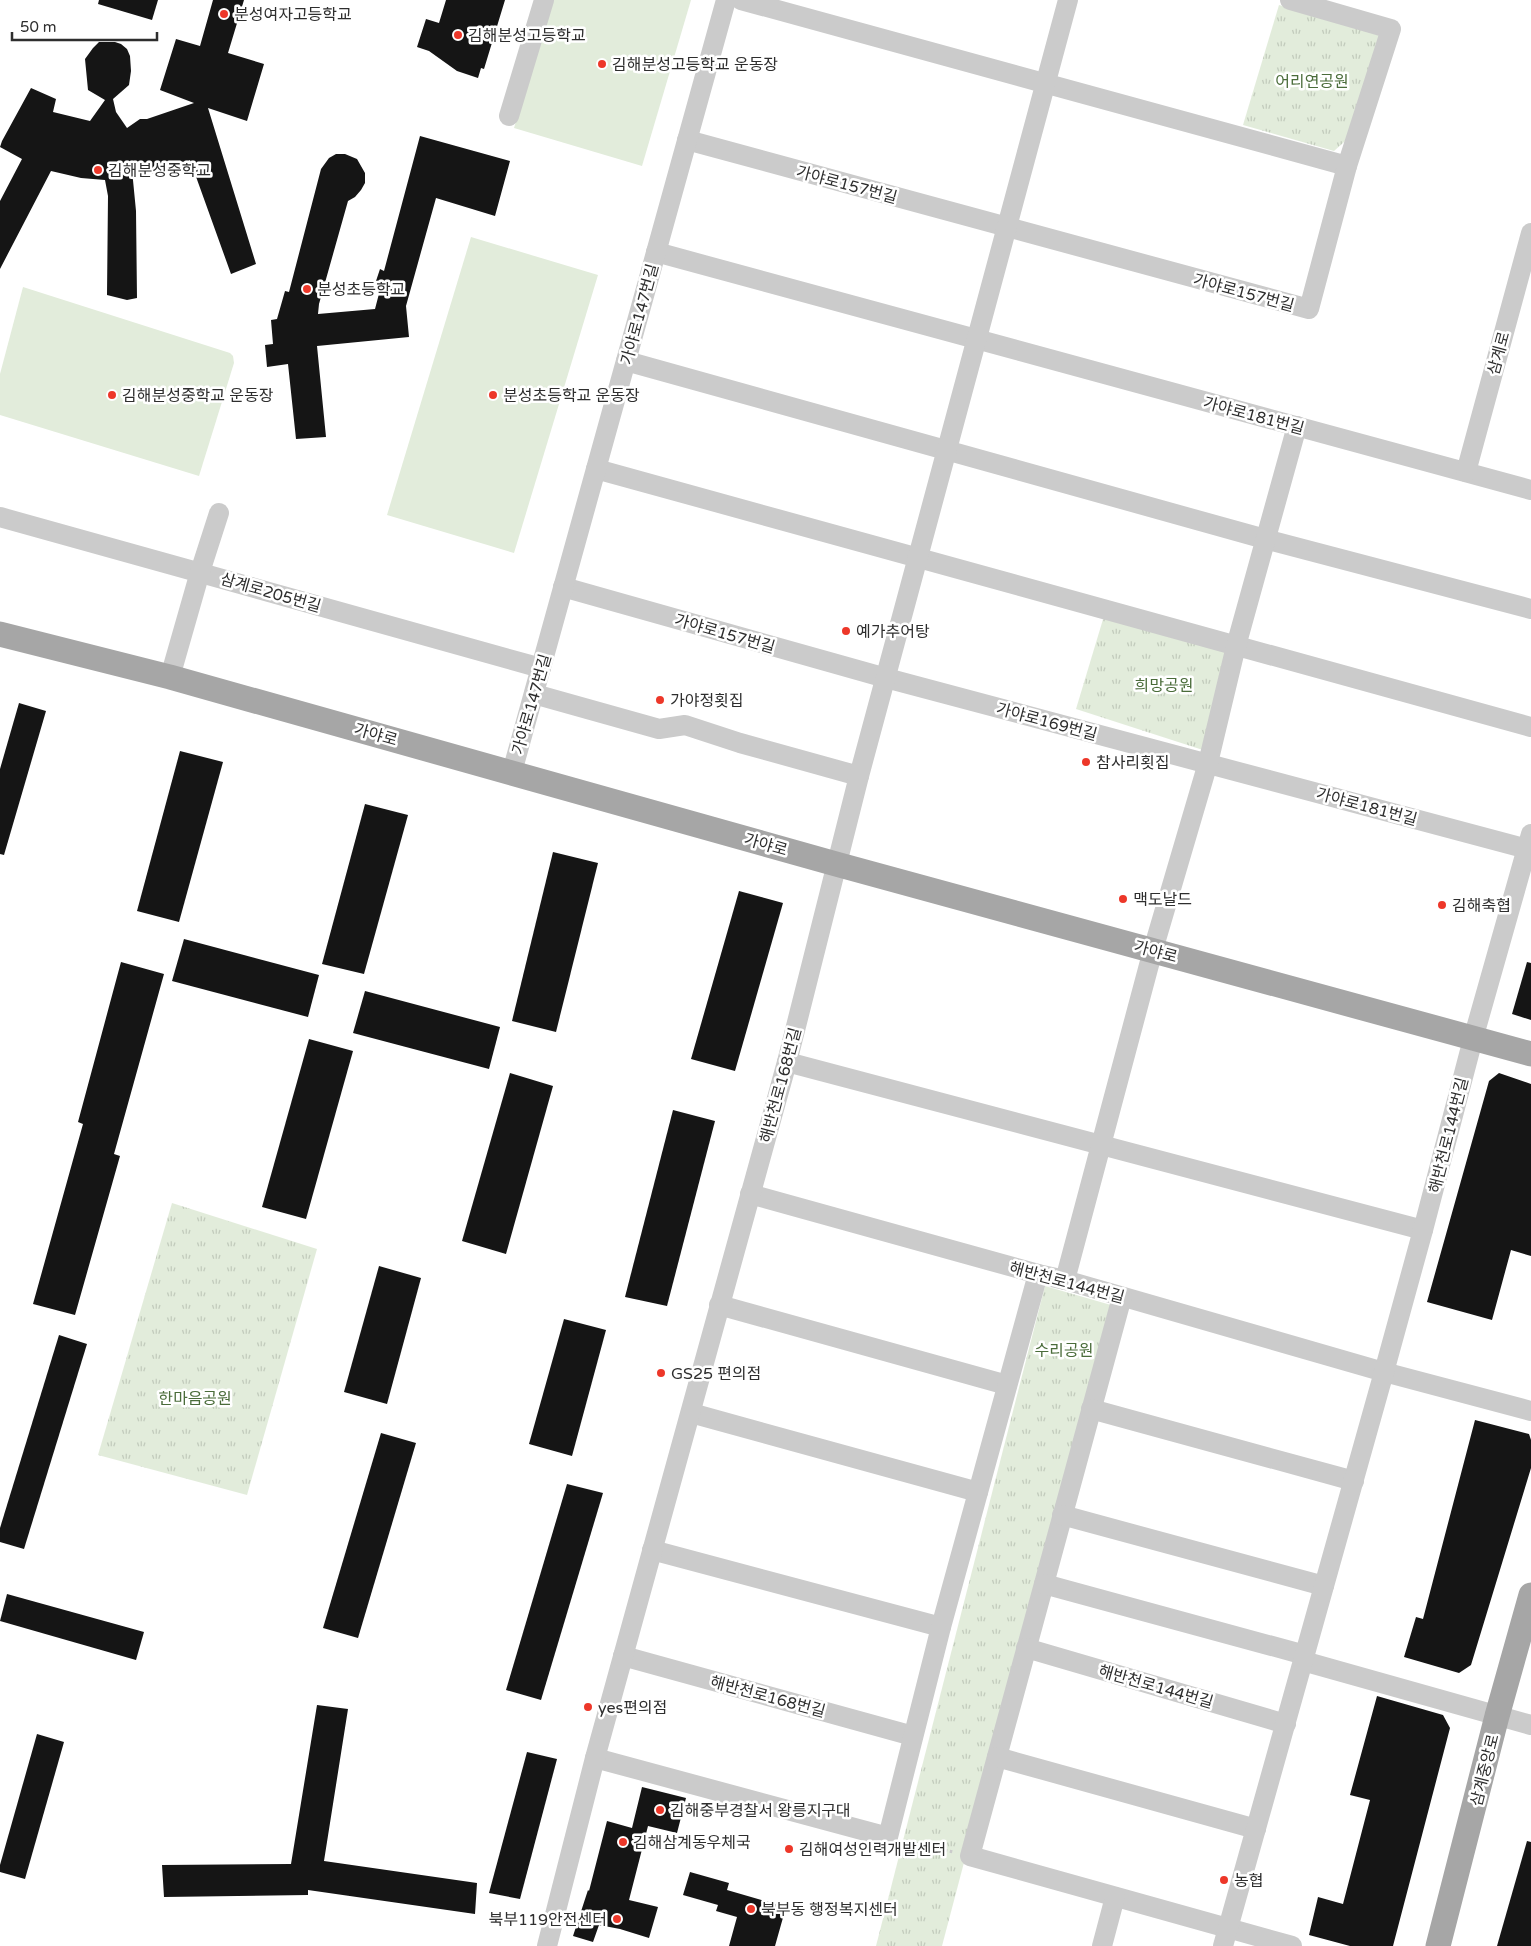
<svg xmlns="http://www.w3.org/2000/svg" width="1531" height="1946" font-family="'Varela Round','Noto Sans KR',sans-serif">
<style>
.green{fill:#e2ecdb}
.park{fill:url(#park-tufts)}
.building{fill:#151515}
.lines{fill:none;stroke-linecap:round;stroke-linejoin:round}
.path{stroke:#cbcbcb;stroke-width:3;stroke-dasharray:2.5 2.5;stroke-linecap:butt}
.minor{stroke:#cbcbcb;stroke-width:20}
.major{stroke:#a6a6a6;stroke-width:25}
.poi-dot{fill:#ed3729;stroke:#fff;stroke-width:2}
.labels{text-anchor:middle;stroke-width:5;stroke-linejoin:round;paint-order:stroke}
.poi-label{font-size:16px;fill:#2e2e2e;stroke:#fff;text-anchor:start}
.park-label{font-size:16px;fill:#4a6c3a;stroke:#fff}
.street-label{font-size:16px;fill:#2e2e2e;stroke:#fff}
</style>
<defs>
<pattern id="park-tufts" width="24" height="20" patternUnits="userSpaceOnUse" patternTransform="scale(1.25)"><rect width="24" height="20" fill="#e2ecdb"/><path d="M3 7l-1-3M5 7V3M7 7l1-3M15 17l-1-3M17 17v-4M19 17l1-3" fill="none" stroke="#c2cbbc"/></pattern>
</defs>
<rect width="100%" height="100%" fill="#fff"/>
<g class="green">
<path d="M551 0H691L642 166 514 128Z"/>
<path d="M471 237 598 275 514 553 387 515Z"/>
<path d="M23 287 230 353 233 356 234 363 199 476 0 415V374Z"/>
</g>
<g class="park">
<path d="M1279 5 1367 29 1382 37 1352 135 1334 151 1243 125Z"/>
<path d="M1104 616 1231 651 1206 751 1076 709Z"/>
<path d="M172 1203 317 1249 247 1495 98 1455Z"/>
<path d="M1045 1286 1111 1305 942 1946H876Z"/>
</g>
<g class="building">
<path d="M99 0H158L152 20 98 4Z"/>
<path d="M213 0H244L228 53 264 64 247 121 208 108 256 264 231 274 190 160 170 169 152 174 132 170 136 211 137 298 127 300 107 295 108 196 105 180 81 178 51 171 0 269V201L22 159 0 147 2 141 31 88 56 99 53 112 90 121 105 100 88 90 85 59 93 48 99 42H115L121 44 127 49 130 56 131 71 129 85 113 99 116 112 127 128 140 119H147L194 103 160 90 176 39 200 46Z"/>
<path d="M446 0H505L484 69 481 68 478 78 457 71 429 51 417 47 426 19 439 23Z"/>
<path d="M420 136 510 161 495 216 436 198 406 306 409 337 317 346 326 437 296 439 288 364 267 367 265 345 273 344 271 320 277 319 285 291 289 292 321 169 329 158 336 154H345L357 159 365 173V183L361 190 355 197 348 201 319 304 318 314 375 309 381 286 375 284 380 269 384 271Z"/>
<path d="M19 703 46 711 4 855 0 854V769Z"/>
<path d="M180 751 223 762 179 922 137 911Z"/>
<path d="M365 804 408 815 364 974 322 964Z"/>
<path d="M553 852 598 863 556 1032 512 1021Z"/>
<path d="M739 891 783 903 735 1071 691 1059Z"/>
<path d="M184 939 319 975 308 1017 172 981Z"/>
<path d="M121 962 164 974 114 1154 120 1156 75 1315 33 1304 83 1124 78 1122Z"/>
<path d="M1527 962 1531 963V1020L1512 1014Z"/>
<path d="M365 991 500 1027 489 1069 353 1033Z"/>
<path d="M309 1039 353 1051 306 1219 262 1207Z"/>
<path d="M510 1073 553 1086 506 1254 462 1241Z"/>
<path d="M1499 1073 1531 1084V1256L1511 1250 1492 1320 1427 1302 1489 1081Z"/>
<path d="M673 1110 715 1121 667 1306 625 1297Z"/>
<path d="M379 1266 421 1278 387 1404 344 1392Z"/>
<path d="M564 1319 606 1330 572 1456 529 1444Z"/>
<path d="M59 1335 87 1344 24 1549 0 1542V1528Z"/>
<path d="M1475 1420 1529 1434 1531 1440V1468L1471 1665 1459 1673 1404 1657 1416 1617 1423 1619Z"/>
<path d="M381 1433 416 1443 358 1638 323 1628Z"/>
<path d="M567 1484 603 1493 541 1700 506 1690Z"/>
<path d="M7 1594 144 1632 136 1660 0 1621Z"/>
<path d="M1377 1696 1443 1715 1450 1728 1393 1946H1350L1309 1935 1318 1897 1343 1904 1370 1800 1350 1795Z"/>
<path d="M317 1705 348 1709 324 1861 477 1883 475 1914 308 1890V1895L164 1897 162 1865 291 1864Z"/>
<path d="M37 1734 64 1742 25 1879 0 1872V1865Z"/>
<path d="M527 1752 557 1759 520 1899 489 1893Z"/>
<path d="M642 1787 686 1798 677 1833 648 1826 629 1900 658 1907 649 1938 620 1929 599 1925 593 1942 573 1936 588 1890 589 1891 607 1821 632 1828Z"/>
<path d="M1527 1841 1531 1842V1946H1497Z"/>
<path d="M690 1872 729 1883 727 1890 786 1907 775 1946H729L737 1917 716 1911 718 1905 683 1895Z"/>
</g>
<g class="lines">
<path class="path" d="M906 1841 953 1852"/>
<g class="minor">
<path d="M741 0 1347 166"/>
<path d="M509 116 544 0"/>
<path d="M687 140 1309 309 1347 166 1391 29 1290 0"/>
<path d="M656 252 1531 490"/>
<path d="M626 361 1265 539 1531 609"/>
<path d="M596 469 1531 727"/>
<path d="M1466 472 1531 233"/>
<path d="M0 517 541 668"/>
<path d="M563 587 886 678 1531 850"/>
<path d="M170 677 200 572 219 513"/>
<path d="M534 694 659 729 685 725 740 743 859 776"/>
<path d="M512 772 726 0"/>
<path d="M787 1062 1423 1230"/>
<path d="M750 1194 1038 1274 1065 1280 1384 1372 1531 1411"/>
<path d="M1065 1280 1153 950 1208 763 1236 646 1297 426"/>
<path d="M1122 1297 970 1856 1292 1946"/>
<path d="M719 1305 1007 1385"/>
<path d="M1091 1409 1354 1481"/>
<path d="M691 1413 978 1492"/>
<path d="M1062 1515 1324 1586"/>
<path d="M652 1550 941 1627"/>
<path d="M1044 1584 1305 1655"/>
<path d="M1026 1648 1286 1724"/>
<path d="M623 1656 913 1736"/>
<path d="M1303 1661 1531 1725"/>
<path d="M997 1757 1256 1829"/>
<path d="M595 1758 888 1837 941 1627 1038 1274"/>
<path d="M547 1946 595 1758 787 1062 859 776 1068 0"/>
<path d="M1102 1946 1115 1897"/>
<path d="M1223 1946 1384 1372 1423 1230 1473 1039 1531 834"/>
</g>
<g class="major">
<path d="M0 634 170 677 836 864 1531 1054"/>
<path d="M1438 1946 1497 1716 1531 1595"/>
</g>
</g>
<g class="poi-dot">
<circle cx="224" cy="14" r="5"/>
<circle cx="458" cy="35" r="5"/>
<circle cx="602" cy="64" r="5"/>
<circle cx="98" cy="170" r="5"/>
<circle cx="307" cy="289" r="5"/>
<circle cx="112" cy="395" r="5"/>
<circle cx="493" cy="395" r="5"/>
<circle cx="846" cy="631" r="5"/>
<circle cx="660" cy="700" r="5"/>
<circle cx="1086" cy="762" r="5"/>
<circle cx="1123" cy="899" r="5"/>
<circle cx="1442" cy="905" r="5"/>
<circle cx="661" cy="1373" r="5"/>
<circle cx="588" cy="1707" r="5"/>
<circle cx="660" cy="1810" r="5"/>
<circle cx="623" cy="1842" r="5"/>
<circle cx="789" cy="1849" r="5"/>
<circle cx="1224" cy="1880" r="5"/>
<circle cx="751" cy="1909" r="5"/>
<circle cx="617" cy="1919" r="5"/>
</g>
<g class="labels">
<g class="poi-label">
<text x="234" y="20">분성여자고등학교</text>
<text x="468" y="41">김해분성고등학교</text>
<text x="612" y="70">김해분성고등학교 운동장</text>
<text x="108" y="176">김해분성중학교</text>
<text x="317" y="295">분성초등학교</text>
<text x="122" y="401">김해분성중학교 운동장</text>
<text x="503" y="401">분성초등학교 운동장</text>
<text x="856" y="637">예가추어탕</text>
<text x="670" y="706">가야정횟집</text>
<text x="1096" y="768">참사리횟집</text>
<text x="1133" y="905">맥도날드</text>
<text x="1452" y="911">김해축협</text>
<text x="671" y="1379">GS25 편의점</text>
<text x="598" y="1713">yes편의점</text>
<text x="670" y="1816">김해중부경찰서 왕릉지구대</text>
<text x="633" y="1848">김해삼계동우체국</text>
<text x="799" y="1855">김해여성인력개발센터</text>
<text x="1234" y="1886">농협</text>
<text x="761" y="1915">북부동 행정복지센터</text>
<text x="607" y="1925" text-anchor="end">북부119안전센터</text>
</g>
<g class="park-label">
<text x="1312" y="87">어리연공원</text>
<text x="1164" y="691">희망공원</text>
<text x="1064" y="1356">수리공원</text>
<text x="195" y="1404">한마음공원</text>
</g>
<g class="street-label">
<text transform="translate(847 184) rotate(15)" y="6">가야로157번길</text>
<text transform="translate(1244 292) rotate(15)" y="6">가야로157번길</text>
<text transform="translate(639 314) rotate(-75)" y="6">가야로147번길</text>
<text transform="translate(1498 353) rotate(-75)" y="6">삼계로</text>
<text transform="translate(1254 415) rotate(15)" y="6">가야로181번길</text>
<text transform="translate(271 592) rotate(16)" y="6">삼계로205번길</text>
<text transform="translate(725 633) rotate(16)" y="6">가야로157번길</text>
<text transform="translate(531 704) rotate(-74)" y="6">가야로147번길</text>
<text transform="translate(1047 721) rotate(15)" y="6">가야로169번길</text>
<text transform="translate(376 734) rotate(16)" y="6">가야로</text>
<text transform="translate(1367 806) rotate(15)" y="6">가야로181번길</text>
<text transform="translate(766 844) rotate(16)" y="6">가야로</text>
<text transform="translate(1156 951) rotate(15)" y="6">가야로</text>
<text transform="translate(780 1085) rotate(-75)" y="6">해반천로168번길</text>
<text transform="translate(1448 1135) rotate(-76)" y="6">해반천로144번길</text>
<text transform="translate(1067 1282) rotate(15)" y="6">해반천로144번길</text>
<text transform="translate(1156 1686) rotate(16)" y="6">해반천로144번길</text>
<text transform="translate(768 1696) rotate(15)" y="6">해반천로168번길</text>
<text transform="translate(1484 1770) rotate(-76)" y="6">삼계중앙로</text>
</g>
</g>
<path d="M12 32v8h145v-8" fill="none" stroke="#2e2e2e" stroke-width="2.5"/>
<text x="20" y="32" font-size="15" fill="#2e2e2e" stroke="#ffffff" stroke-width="4" paint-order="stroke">50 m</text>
</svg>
